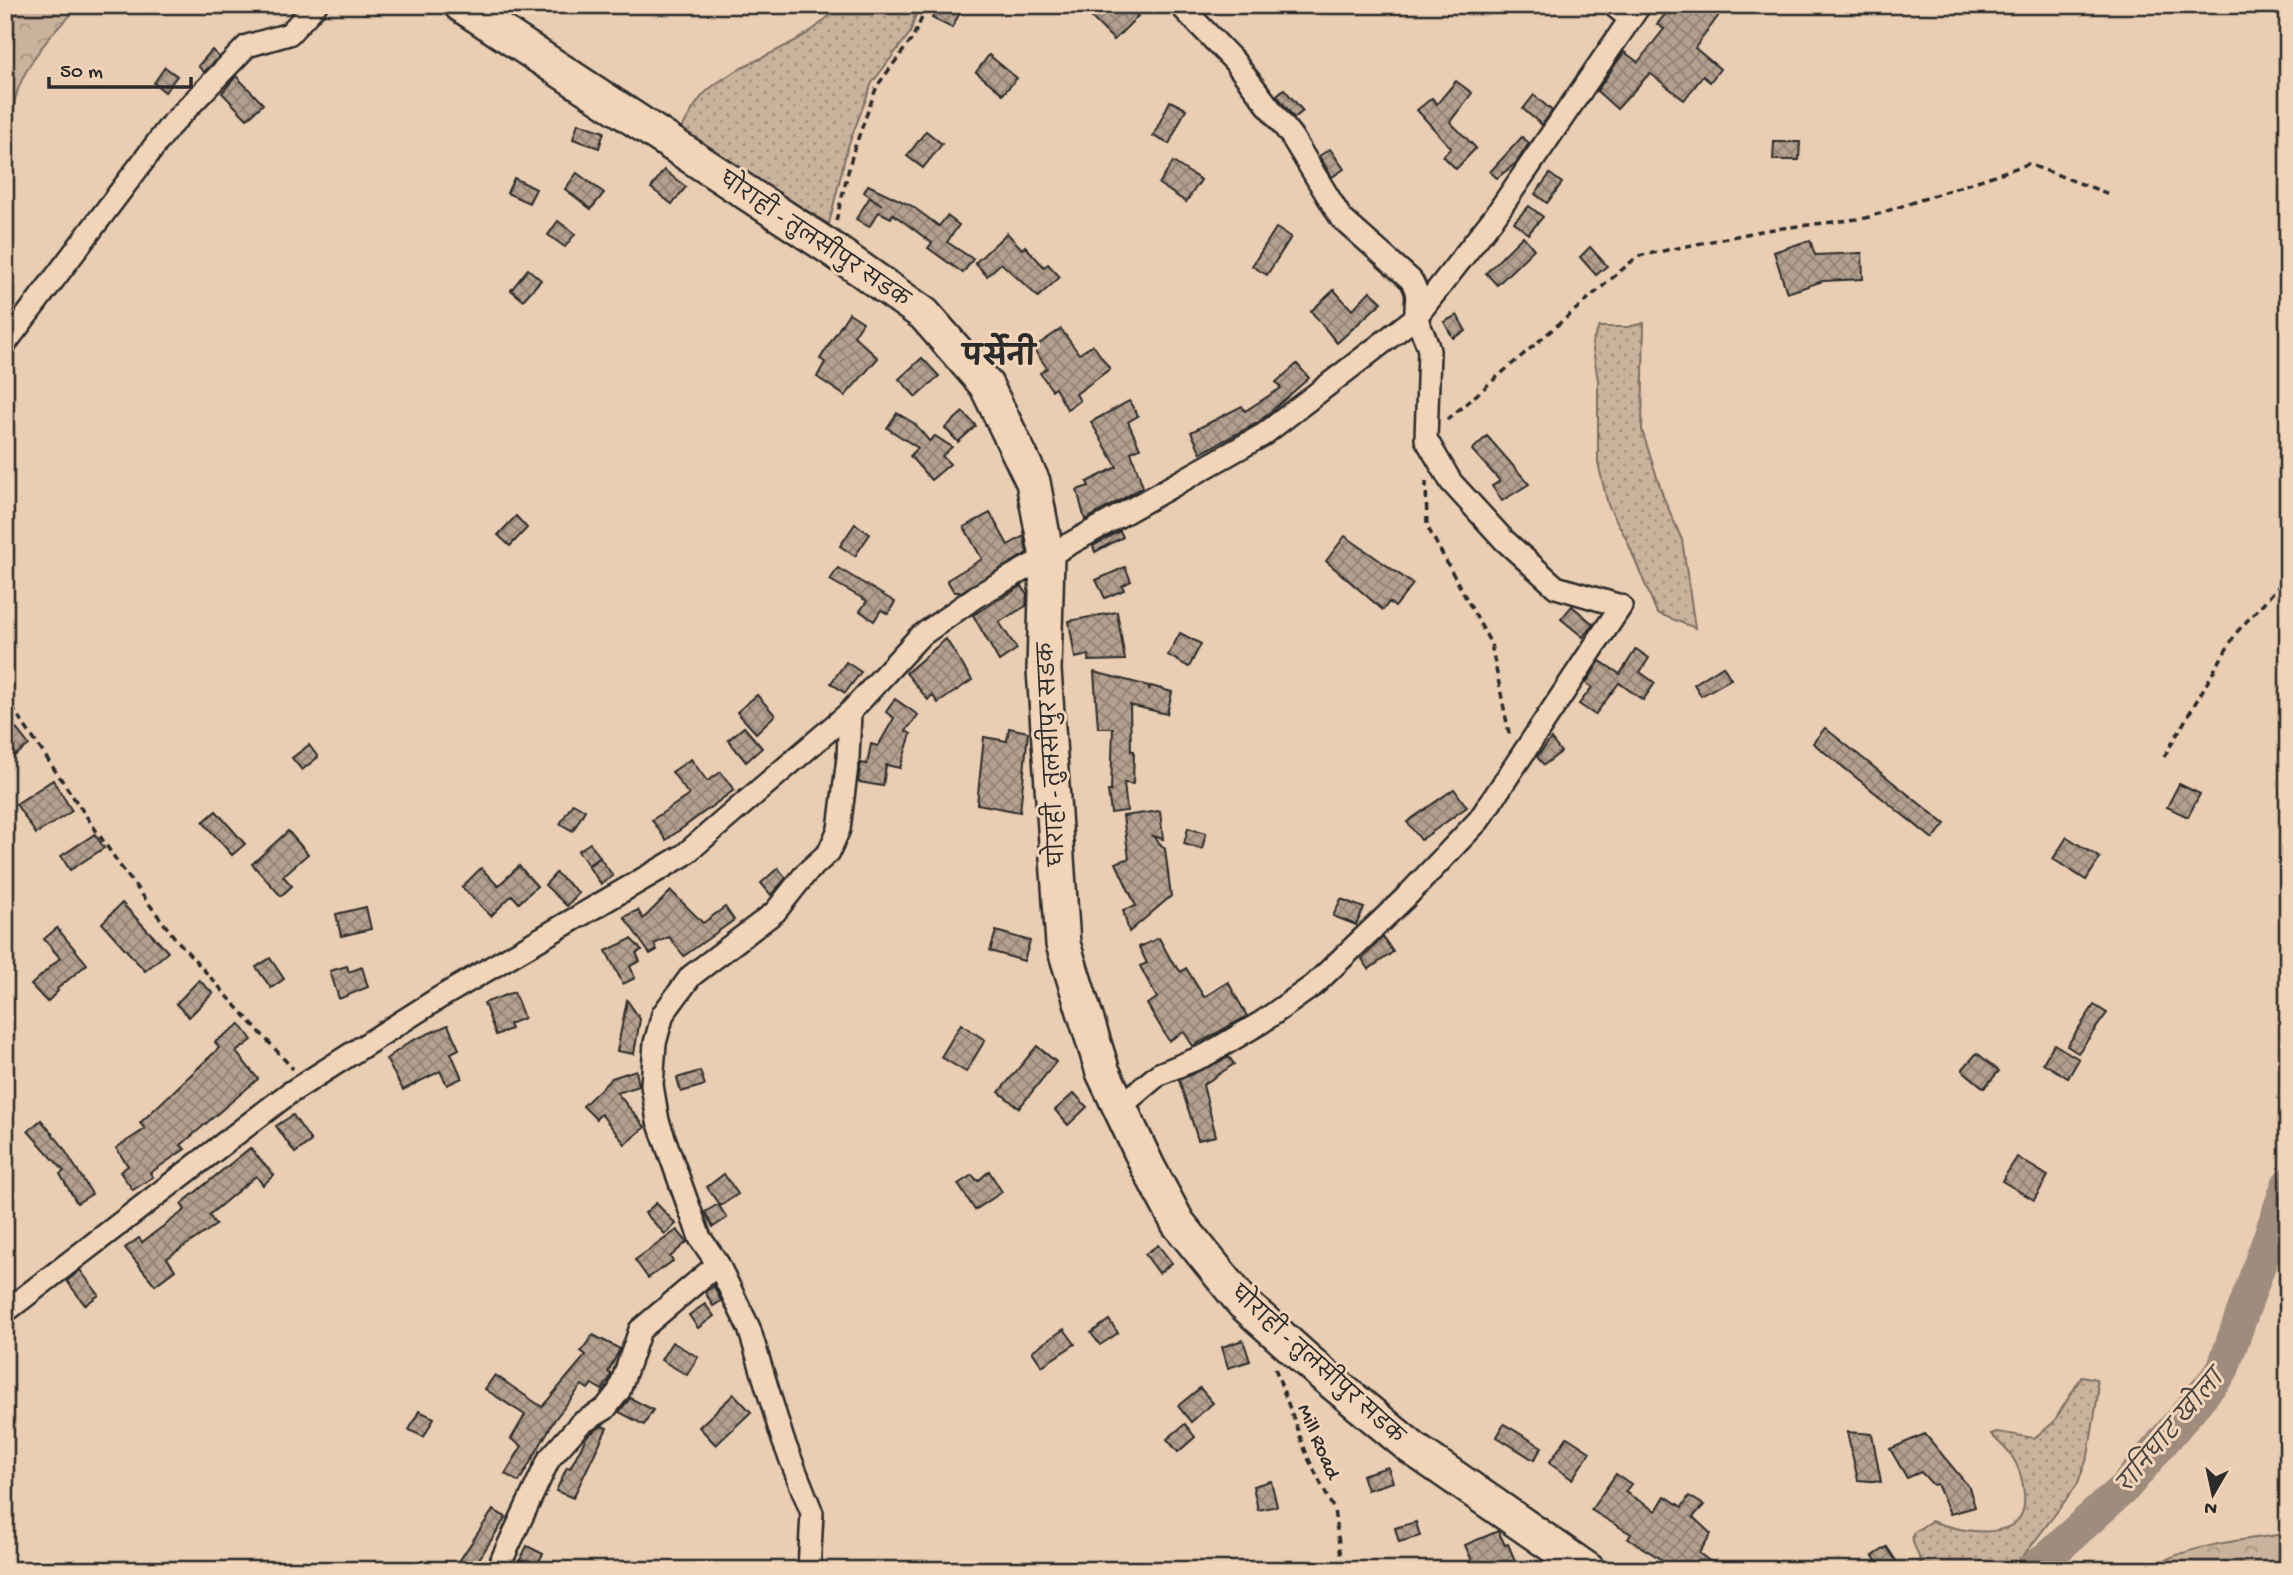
<svg xmlns="http://www.w3.org/2000/svg" width="2293" height="1575" font-family="'Gochi Hand','Playpen Sans Deva',sans-serif">
<style>
.grass{fill:url(#grass-dots);stroke:#7a6f64;stroke-width:2}
.forest{fill:url(#forest-crowns);stroke:#7a6f64;stroke-width:2}
.lines{fill:none;stroke-linecap:round;stroke-linejoin:round}
.river{stroke:#9e8d7d;stroke-width:33}
.building{fill:url(#building-cross-hatch);stroke:#2b2b2b;stroke-width:2}
.street-casing{stroke:#2b2b2b;stroke-width:26}
.primary-casing{stroke:#2b2b2b;stroke-width:38}
.path{stroke:#2b2b2b;stroke-width:3.5;stroke-dasharray:7 5;stroke-linecap:butt}
.street{stroke:#f2d5b9;stroke-width:21}
.primary{stroke:#f2d5b9;stroke-width:33}
.labels{text-anchor:middle;stroke-width:6;stroke-linejoin:round;paint-order:stroke}
.street-label{font-size:21px;fill:#2b2b2b;stroke:#f2d5b9}
.water-label{font-size:23px;font-style:italic;fill:#484440;stroke:#f2d5b9}
.district-label{font-size:28px;font-weight:bold;fill:#2b2b2b;stroke:#f2d5b9}
</style>
<defs>
<pattern id="grass-dots" width="8" height="8" patternUnits="userSpaceOnUse" patternTransform="scale(1.75)"><rect width="8" height="8" fill="#cab39c"/><path d="M2 2h.1M6 6h.1" fill="none" stroke="#a4927f" stroke-width="1.8" stroke-linecap="round"/></pattern>
<pattern id="forest-crowns" width="20" height="18" patternUnits="userSpaceOnUse" patternTransform="scale(1.75)"><rect width="20" height="18" fill="#cab39c"/><path d="M2 6a3 3 0 1 1 6 0M12 15a3 3 0 1 1 6 0" fill="none" stroke="#a4927f"/></pattern>
<pattern id="building-cross-hatch" width="8" height="8" patternUnits="userSpaceOnUse" patternTransform="scale(1.75)"><rect width="8" height="8" fill="#b4a08e"/><path d="M0 0l8 8M0 8l8-8" fill="none" stroke="#938374"/></pattern>
</defs>
<rect width="100%" height="100%" fill="#eaceb3"/>
<filter id="ink" filterUnits="userSpaceOnUse"><feTurbulence type="fractalNoise" baseFrequency=".0143" numOctaves="2"/><feDisplacementMap in="SourceGraphic" scale="14" xChannelSelector="R" yChannelSelector="G"/><feConvolveMatrix kernelMatrix="1 2 1 2 8 2 1 2 1" color-interpolation-filters="sRGB"/></filter>
<g filter="url(#ink)">
<g class="grass">
<path d="M838 5H919L910 33 872 83 847 149 829 224 679 133C687 120 695 102 706 92 745 57 808 47 838 5Z"/>
<path d="M1644 323 1642 430 1663 496 1682 540 1695 628 1657 613 1626 538 1608 505 1598 463V380L1592 343 1599 327H1628Z"/>
<path d="M2082 1376 2096 1379 2098 1394 2088 1456 2077 1485 2013 1570H1920C1923 1555 1910 1547 1913 1533L1931 1521C1960 1532 2030 1546 2024 1494 2023 1482 2020 1469 2013 1458 2008 1450 1998 1442 1991 1434L1997 1432 2034 1438 2053 1423Z"/>
</g>
<g class="forest">
<path d="M26 5H83C54 27 20 69 14 105L5 111V17Z"/>
<path d="M2288 1534V1570H2150C2172 1547 2254 1538 2288 1534Z"/>
</g>
<g class="lines">
<path class="river" d="M2033 1570 2126 1486 2222 1371 2288 1184"/>
</g>
<g class="building">
<path d="M939 5H964L952 28 932 18Z"/>
<path d="M1079 5H1126L1138 16 1114 40Z"/>
<path d="M1673 5H1707L1719 15 1695 48 1720 69 1710 82 1703 76 1684 100 1650 73 1617 109 1597 91 1624 52 1638 62 1664 29 1657 24Z"/>
<path d="M212 50 219 57 204 72 198 66Z"/>
<path d="M989 55 1017 78 1003 94 976 72Z"/>
<path d="M165 67 177 76 165 92 154 83Z"/>
<path d="M236 76 263 104 247 119 222 93Z"/>
<path d="M1456 81 1472 93 1450 122 1476 148 1456 169 1443 156 1451 148 1417 110 1432 98 1437 104Z"/>
<path d="M1284 89 1303 111 1294 118 1277 95Z"/>
<path d="M1534 95 1552 111 1542 125 1523 109Z"/>
<path d="M1170 101 1186 109 1169 144 1153 136Z"/>
<path d="M578 123 604 132 599 148 573 139Z"/>
<path d="M926 131 942 144 923 168 907 156Z"/>
<path d="M1522 137 1529 143 1516 163 1497 178 1490 172Z"/>
<path d="M1774 142H1800L1799 160H1773Z"/>
<path d="M1330 149 1344 169 1332 177 1319 156Z"/>
<path d="M1173 162 1201 180 1186 202 1159 184Z"/>
<path d="M664 170 686 187 672 204 651 188Z"/>
<path d="M577 173 604 193 591 209 565 189Z"/>
<path d="M1550 174 1562 183 1547 203 1535 194Z"/>
<path d="M514 178 536 189 529 203 507 193Z"/>
<path d="M868 185 912 206 939 226 947 216 959 225 947 242 973 259 963 273 928 248 932 243 893 214 891 218 879 212 869 227 856 219 870 197 882 205 864 192Z"/>
<path d="M1529 206 1543 217 1528 234 1514 222Z"/>
<path d="M558 221 575 234 565 247 548 235Z"/>
<path d="M1276 228 1291 237 1267 275 1252 266Z"/>
<path d="M1007 233 1022 249 1025 246 1044 267 1048 264 1060 277 1038 297 1001 263 987 276 975 263Z"/>
<path d="M1523 236 1534 249 1497 285 1486 273Z"/>
<path d="M1810 240 1815 255 1862 253 1863 279 1823 281 1787 293 1774 252Z"/>
<path d="M1590 247 1607 266 1596 275 1580 257Z"/>
<path d="M528 269 541 280 523 300 511 290Z"/>
<path d="M1334 290 1352 310 1370 291 1382 302 1337 343 1311 311Z"/>
<path d="M849 313 863 322 854 336 878 358 845 396 817 377 825 362 820 359Z"/>
<path d="M1457 315 1466 331 1453 338 1444 322Z"/>
<path d="M1061 329 1079 354 1093 345 1110 369 1076 394 1080 401 1067 409 1055 388 1052 390 1040 373 1047 368 1033 348Z"/>
<path d="M922 358 939 376 916 397 899 379Z"/>
<path d="M1297 364 1309 378 1259 422 1201 453 1191 432 1242 406 1245 411 1281 388 1276 382Z"/>
<path d="M1129 401 1138 416 1128 422 1140 448 1131 452 1143 487 1085 520 1077 490 1089 486 1087 482 1117 467 1091 422Z"/>
<path d="M963 412 976 426 958 442 945 428Z"/>
<path d="M897 413 915 424 929 441 935 436 952 447 942 456 950 464 931 480 910 456 918 448 887 428Z"/>
<path d="M1487 436 1529 484 1502 501 1492 486 1500 481 1472 450Z"/>
<path d="M990 513 1008 545 1024 536 1027 553 961 592H954L947 580 982 559 964 527Z"/>
<path d="M516 516 527 528 510 546 498 535Z"/>
<path d="M855 524 870 534 855 556 840 546Z"/>
<path d="M1120 531 1123 537 1095 552 1093 546Z"/>
<path d="M1345 536 1413 584 1395 607 1389 602 1383 610 1326 561Z"/>
<path d="M1125 567 1131 581 1122 586 1124 590 1105 598 1096 580Z"/>
<path d="M838 568 895 602 888 614 881 610 874 621 860 611 867 601 830 580Z"/>
<path d="M1022 586 1027 594 1026 606 999 622 1017 649 999 661 973 615Z"/>
<path d="M1572 606 1593 624 1583 637 1561 619Z"/>
<path d="M1117 612 1125 660 1088 661 1089 655 1075 658 1069 621Z"/>
<path d="M1180 633 1201 644 1189 667 1168 655Z"/>
<path d="M946 639 972 680 938 703 932 695 928 700 906 673Z"/>
<path d="M1636 649 1649 658 1640 672 1655 683 1643 700 1619 683 1595 715 1579 704 1592 687 1586 683 1600 661 1620 674Z"/>
<path d="M846 662 861 672 845 693 831 683Z"/>
<path d="M1723 666 1731 679 1701 696 1694 684Z"/>
<path d="M1094 672 1149 686V689L1151 686 1172 692 1167 714 1130 705 1131 751H1134L1133 784 1124 783 1127 811 1111 813 1108 791H1111L1113 728H1098Z"/>
<path d="M757 695 775 715 756 733 737 712Z"/>
<path d="M895 699 918 715 906 731 911 734 900 768 886 765 883 786 858 782 861 763 867 764 871 744 878 746 894 718 886 712Z"/>
<path d="M5 714 29 745 5 763Z"/>
<path d="M744 727 762 748 746 762 728 740Z"/>
<path d="M1009 728 1028 732 1020 812 977 804 984 737 1007 741Z"/>
<path d="M1825 728 1945 824 1933 839 1813 743Z"/>
<path d="M1551 739 1561 752 1544 765 1537 757Z"/>
<path d="M309 745 318 757 302 770 292 758Z"/>
<path d="M691 759 707 781 721 772 734 790 666 840 652 820 689 795 672 772Z"/>
<path d="M53 780 72 811 36 834 16 804Z"/>
<path d="M2179 784 2200 794 2188 817 2167 807Z"/>
<path d="M1454 789 1467 807 1421 840 1407 822Z"/>
<path d="M573 803 585 810 573 831 560 824Z"/>
<path d="M216 811 245 844 232 855 203 822Z"/>
<path d="M1160 811 1163 839 1153 836 1165 849 1171 896 1129 932 1123 910 1136 906 1116 863 1129 858 1123 816Z"/>
<path d="M1188 828 1206 833 1202 849 1184 844Z"/>
<path d="M288 831 308 854 283 876 292 886 281 896 252 864Z"/>
<path d="M95 834 104 848 70 870 61 856Z"/>
<path d="M2067 837 2100 858 2086 880 2053 859Z"/>
<path d="M590 843 600 857 588 865 578 851Z"/>
<path d="M600 858 613 876 601 884 588 866Z"/>
<path d="M519 866 537 886 519 903 512 895 491 916 462 887 481 868 498 886Z"/>
<path d="M778 868 786 878 771 895 761 883Z"/>
<path d="M556 873 579 893 567 906 545 885Z"/>
<path d="M671 891 703 923 725 907 734 920 684 956 669 937 654 944 657 950 650 954 624 917 638 910 643 919Z"/>
<path d="M1341 899 1364 908 1356 925 1333 916Z"/>
<path d="M122 903 168 952 145 971 102 923Z"/>
<path d="M366 907 371 929 341 936 336 914Z"/>
<path d="M57 928 87 964 57 989 58 991 47 1002 31 985 60 958 44 939Z"/>
<path d="M996 931 1030 941 1024 961 990 951Z"/>
<path d="M1383 937 1393 952 1369 969 1362 959Z"/>
<path d="M1159 938 1171 960 1181 972 1186 968 1204 997 1228 982 1247 1016 1193 1046 1184 1032 1169 1041 1147 1004 1157 998 1140 966 1147 963 1139 947Z"/>
<path d="M631 939 642 950 636 953 640 961 630 966 635 978 623 984 606 951Z"/>
<path d="M270 958 284 979 271 988 256 967Z"/>
<path d="M347 966 349 972 362 967 368 987 339 999 330 971Z"/>
<path d="M199 980 213 993 189 1017 176 1004Z"/>
<path d="M514 992 524 1018 509 1024 511 1029 496 1035 484 1003Z"/>
<path d="M627 1000 640 1019 634 1054 617 1051Z"/>
<path d="M2094 1005 2107 1013 2078 1053 2067 1046Z"/>
<path d="M240 1024 252 1040 236 1052 258 1079 181 1145 185 1149 150 1173 153 1177 133 1190 120 1172 128 1166 116 1148 145 1129 140 1123 219 1048 215 1042Z"/>
<path d="M961 1024 985 1040 966 1072 941 1057Z"/>
<path d="M448 1025 459 1049 451 1053 462 1078 447 1085 440 1071 403 1090 386 1059 411 1041Z"/>
<path d="M2054 1044 2079 1059 2068 1078 2043 1063Z"/>
<path d="M1037 1046 1056 1062 1019 1108 999 1092Z"/>
<path d="M1977 1053 1999 1071 1984 1088 1962 1070Z"/>
<path d="M1229 1057 1234 1064 1203 1085 1216 1136 1198 1140 1179 1080Z"/>
<path d="M636 1070 639 1086 617 1093 645 1127 625 1144 601 1114 596 1119 583 1106 612 1078Z"/>
<path d="M700 1071 705 1085 681 1092 677 1078Z"/>
<path d="M1074 1093 1087 1107 1068 1125 1055 1110Z"/>
<path d="M293 1115 311 1141 295 1153 276 1126Z"/>
<path d="M41 1120 61 1144 92 1194 77 1203 60 1174 64 1171 28 1131Z"/>
<path d="M250 1148 274 1175 263 1185 256 1176 209 1215 216 1225 167 1258 175 1270 155 1285 125 1248 139 1238 142 1242 185 1210 181 1204Z"/>
<path d="M2017 1157 2048 1176 2034 1200 2002 1181Z"/>
<path d="M989 1171 1002 1192 975 1210 958 1184 972 1175 978 1181Z"/>
<path d="M724 1174 738 1194 720 1206 707 1187Z"/>
<path d="M656 1203 676 1224 665 1234 645 1213Z"/>
<path d="M718 1204 727 1218 713 1227 705 1212Z"/>
<path d="M677 1230 687 1242 670 1257 673 1261 648 1278 635 1260Z"/>
<path d="M1158 1245 1172 1263 1159 1273 1145 1254Z"/>
<path d="M80 1270 99 1295 85 1305 67 1281Z"/>
<path d="M714 1286 721 1301 713 1306 705 1292Z"/>
<path d="M705 1304 714 1316 698 1328 689 1315Z"/>
<path d="M1109 1320 1118 1333 1100 1345 1091 1333Z"/>
<path d="M1064 1329 1075 1344 1042 1366 1032 1351Z"/>
<path d="M593 1335 620 1349 608 1372 611 1374 609 1380 602 1390 592 1384 588 1389 582 1385 555 1419 519 1482 505 1474 522 1446 511 1439 525 1415 485 1389 495 1375 542 1407 586 1355 581 1351Z"/>
<path d="M1243 1340 1250 1361 1228 1368 1222 1347Z"/>
<path d="M672 1342 698 1357 687 1375 661 1360Z"/>
<path d="M1200 1388 1213 1403 1191 1422 1178 1406Z"/>
<path d="M734 1394 751 1412 716 1445 699 1427Z"/>
<path d="M630 1398 653 1410 644 1425 619 1412Z"/>
<path d="M419 1411 434 1418 424 1437 409 1430Z"/>
<path d="M1185 1424 1195 1437 1178 1452 1167 1439Z"/>
<path d="M1504 1424 1542 1447 1534 1460 1497 1437Z"/>
<path d="M602 1426 607 1428 573 1498 556 1491 567 1467 570 1468 587 1436Z"/>
<path d="M1847 1432 1872 1434 1881 1482 1858 1480Z"/>
<path d="M1925 1434 1969 1487 1975 1507 1950 1514 1937 1484 1933 1485 1921 1472 1907 1478 1890 1449Z"/>
<path d="M1567 1437 1590 1452 1572 1479 1549 1463Z"/>
<path d="M1388 1467 1393 1482 1367 1490 1362 1475Z"/>
<path d="M1616 1474 1631 1484 1625 1492 1656 1511 1665 1496 1682 1507 1689 1496 1704 1505 1693 1517 1711 1534 1699 1553 1721 1570H1679L1628 1539 1631 1534 1591 1510Z"/>
<path d="M1271 1481 1277 1506 1258 1510 1253 1486Z"/>
<path d="M493 1510 506 1517 472 1570H469L458 1563Z"/>
<path d="M1416 1522 1420 1536 1399 1542 1395 1528Z"/>
<path d="M1498 1531 1505 1545 1508 1544 1519 1570H1476L1465 1545Z"/>
<path d="M527 1546 543 1554 534 1570 519 1562Z"/>
<path d="M1887 1547 1902 1570H1882L1873 1556Z"/>
</g>
<g class="lines">
<defs>
<g id="street">
<path d="M1613 5 1630 19"/>
<path d="M5 344 169 127 247 46 289 34 316 5"/>
<path d="M1121 1106 1159 1074 1206 1055 1262 1022 1314 985 1405 898 1479 820 1621 606 1556 587 1504 540 1451 482 1426 439 1429 351C1427 339 1420 330 1417 318 1413 302 1422 298 1411 280L1341 218 1292 137 1234 61 1180 5"/>
<path d="M5 1312 288 1094 439 998 684 855 850 712 919 637 977 596 1263 435 1416 317 1495 216 1640 5"/>
<path d="M497 1570 549 1459 580 1424 605 1409 619 1391 640 1330 718 1264"/>
<path d="M809 1570 812 1513 783 1440 749 1328 718 1264 700 1238 658 1121 652 1085 655 1043 663 1014 691 976 775 912 806 873 829 852 839 829 848 758 850 712"/>
</g>
<path id="primary" d="M461 5 829 247 924 314 986 385 1033 482 1047 557 1044 670 1063 944 1103 1072 1148 1167 1178 1223 1243 1303 1320 1372 1412 1448 1588 1570"/>
</defs>
<use href="#street" class="street-casing"/>
<use href="#primary" class="primary-casing"/>
<g class="path">
<path d="M836 221 853 152 877 86 912 39 928 5"/>
<path d="M1447 420 1638 256 1766 230 1866 218 2028 164 2109 194"/>
<path d="M1426 481 1427 526 1491 644 1510 738"/>
<path d="M5 697 121 867 175 938 293 1069"/>
<path d="M2164 757 2236 633 2288 576"/>
<path d="M1275 1368 1308 1458 1334 1510 1343 1570"/>
</g>
<use href="#street" class="street"/>
<use href="#primary" class="primary"/>
</g>
</g>
<g class="labels">
<g class="street-label">
<text transform="translate(815 239) rotate(34)" y="7">घोराही - तुलसीपुर सडक</text>
<text transform="translate(1051 754) rotate(-93)" y="7">घोराही - तुलसीपुर सडक</text>
<text transform="translate(1318 1364) rotate(42)" y="7">घोराही - तुलसीपुर सडक</text>
<text transform="translate(1320 1441) rotate(67)" y="7">Mill Road</text>
</g>
<g class="water-label">
<text transform="translate(2169 1431) rotate(-50)" y="8">रानिघाट खोला</text>
</g>
<g class="district-label">
<text x="999" y="365">पर्सेनी</text>
</g>
</g>
<rect width="2293" height="1575" fill="none" stroke="#f2d5b9" stroke-width="28"/>
<rect x="14" y="14" width="2265" height="1547" fill="none" stroke="#2b2b2b" stroke-width="2.5" filter="url(#ink)"/>
<g transform="translate(2213 1494) rotate(189)" stroke="#f2d5b9" stroke-width="5" paint-order="stroke">
<path d="M0-5L12 26L0 18L-12 26Z" fill="#2b2b2b"/>
<text y="-10" font-size="19" font-weight="bold" text-anchor="middle" fill="#2b2b2b">N</text>
</g>
<path d="M49 77v10h142v-10" fill="none" stroke="#2b2b2b" stroke-width="3.5"/>
<text x="60" y="77" font-size="21" fill="#2b2b2b" stroke="#f2d5b9" stroke-width="5" paint-order="stroke">50 m</text>
</svg>
